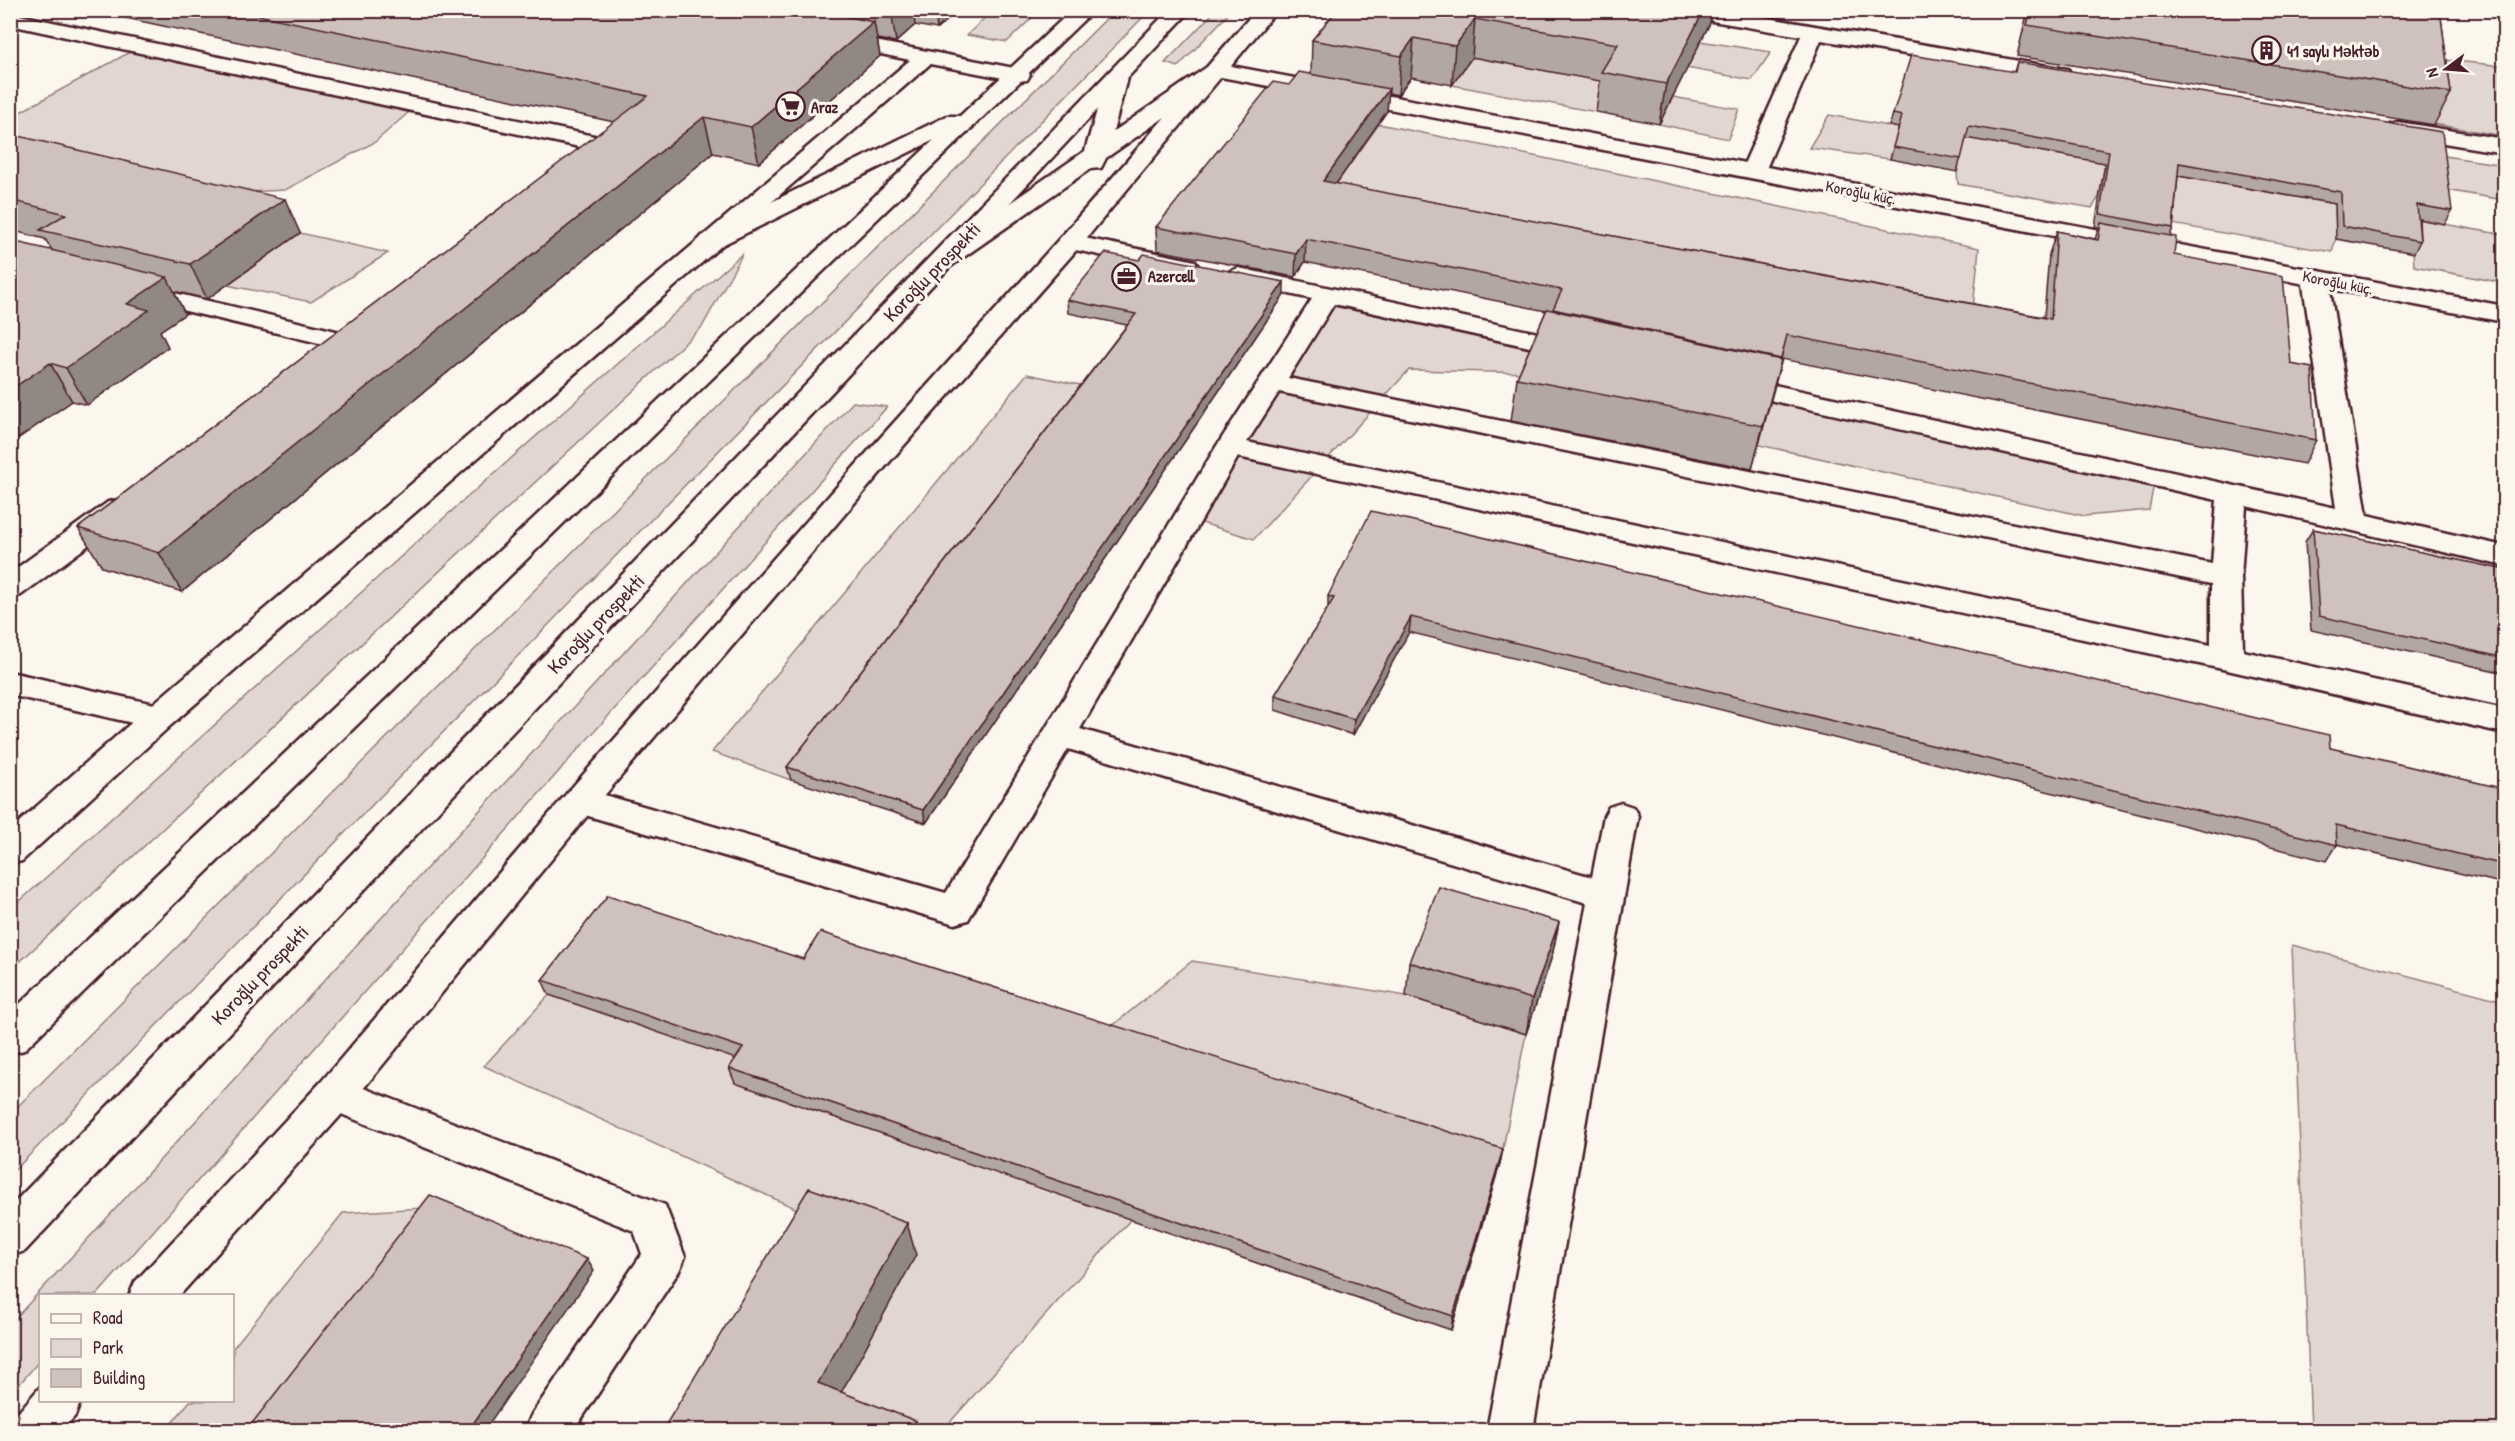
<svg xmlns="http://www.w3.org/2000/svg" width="2515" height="1441" font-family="'Patrick Hand',sans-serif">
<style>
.green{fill:#e2d7d0;stroke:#967b7e;stroke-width:1.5}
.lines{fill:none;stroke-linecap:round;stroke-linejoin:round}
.service-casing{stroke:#4a1f2b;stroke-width:5}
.minor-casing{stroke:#4a1f2b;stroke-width:5}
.primary-casing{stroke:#4a1f2b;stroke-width:5}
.service{fill:#fbf7ec;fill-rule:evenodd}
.minor{fill:#fbf7ec;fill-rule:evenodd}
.primary{fill:#fbf7ec;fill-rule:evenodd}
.wall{fill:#b2a7a2;stroke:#4a1f2b;stroke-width:1.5}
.shaded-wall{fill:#918884;stroke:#4a1f2b;stroke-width:1.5}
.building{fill:#cfc2bc;stroke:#4a1f2b;stroke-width:1.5}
.labels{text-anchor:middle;stroke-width:6;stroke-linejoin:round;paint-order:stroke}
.far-poi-label{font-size:16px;font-weight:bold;fill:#4a1f2b;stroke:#fbf7ec;text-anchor:start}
.far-street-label{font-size:16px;fill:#4a1f2b;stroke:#fbf7ec}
.street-label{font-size:20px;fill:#4a1f2b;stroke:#fbf7ec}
</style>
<rect width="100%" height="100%" fill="#fbf7ec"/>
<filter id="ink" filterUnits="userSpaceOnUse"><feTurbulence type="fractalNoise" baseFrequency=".0167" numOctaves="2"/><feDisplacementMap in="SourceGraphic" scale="12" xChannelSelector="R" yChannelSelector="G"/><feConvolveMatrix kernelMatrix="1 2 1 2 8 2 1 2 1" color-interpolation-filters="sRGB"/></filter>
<g filter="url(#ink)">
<g class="green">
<path d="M1115 10 1149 11 11 1174V1113Z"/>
<path d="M987 11H1039L1007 42 967 35 991 12Z"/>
<path d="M1215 11H1231L1178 67 1165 63Z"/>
<path d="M1700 41 1771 52 1752 80 1686 68Z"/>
<path d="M141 46 417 105 375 142 285 190 150 197 11 163V117Z"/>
<path d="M1471 57 1612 83 1596 112 1452 85Z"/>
<path d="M2426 58 2504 66V136L2103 68Z"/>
<path d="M1673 97 1739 109 1728 139 1659 124Z"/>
<path d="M1829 115 1899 128 1890 159 1809 148Z"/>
<path d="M1379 124 1979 248 1971 328 1316 203 1356 156Z"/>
<path d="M1965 138 2105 163 2099 197 2092 208 1958 184 1957 172Z"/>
<path d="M2397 149 2504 165V200L2400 182Z"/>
<path d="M2174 175 2335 204 2336 239 2332 252 2166 223Z"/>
<path d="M2411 218 2504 235V283L2414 266Z"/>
<path d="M300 233 388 253 311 302 227 285Z"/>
<path d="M743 253 702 327 11 970V909L437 524Z"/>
<path d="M1328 305 2155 478 2149 510 2085 516 1759 445 1765 422 1532 373 1409 370 1254 539 1192 520Z"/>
<path d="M1027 374 1090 387 791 780 712 752Z"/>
<path d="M853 402 887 407 575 753 97 1295 40 1296V1360L11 1394V1323Z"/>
<path d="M2292 945 2504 1001V1430H2311Z"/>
<path d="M1192 961 1406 996 1526 1034 1500 1163 1101 1035Z"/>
<path d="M549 995 670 1036 753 1055 735 1083 1131 1219 943 1430H876L830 1413 916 1255 821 1220 484 1066Z"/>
<path d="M438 1207 265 1430H166L190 1401 232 1400 233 1348 343 1213Z"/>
</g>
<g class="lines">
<defs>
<g id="service">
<path d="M1673 10H1722L2060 68 2068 69 2071 74 2068 79 2060 80 1821 40 1765 171 1761 176 1753 178 1745 176 1741 171 1801 36 1683 16 1676 14Z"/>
<path d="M10 13 608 139 616 141 619 146C611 158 595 169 580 165L576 160 589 149 10 25Z"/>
<path d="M2398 122 2504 139V153L2390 134 2387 129 2390 124Z"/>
<path d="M1070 235 1186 259 1195 261 1198 266 1195 271 1186 273 1061 247 1058 242 1061 237Z"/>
<path d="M1239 268 1579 342 1588 344 1592 350 1588 356 1579 358 1334 304 1288 378 2212 564 2217 500 1729 391 1719 389 1716 383 1719 377 1729 375 2336 508 2302 278 2306 273 2315 270 2324 273 2328 278 2367 515 2504 546V566L2246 506 2241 577 2243 651 2504 709V733L2227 670 1238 457 1080 729 1592 877 1604 816 1609 807 1621 803 1633 807 1638 816 1533 1430H1487L1587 903 1068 749 968 920 955 924 568 810 563 801 568 792 580 788 946 893 1216 447 1312 299 1230 281 1226 276 1230 271ZM1279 392 2211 584V645L1247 442Z"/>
<path d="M136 284 353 335 357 341 353 347 344 349 127 297 123 292 127 287Z"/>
<path d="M118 500 128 502 133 509 128 516 21 595 10 598V573L108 502Z"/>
<path d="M10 672 159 705 171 709 175 717 171 725 159 729 10 695Z"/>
<path d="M335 1077 665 1205 685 1257 679 1271 574 1430H525L532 1414 642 1254 634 1231 321 1106 315 1094 321 1082Z"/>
</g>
<g id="minor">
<path d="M1256 10H1277L1231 66 2504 306V322L1221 77 1079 247 892 459 592 810 349 1106 179 1296H129L135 1282 321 1082 568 792 872 447 1061 237 1165 117 1106 158 1101 168 1090 169 951 266 942 268 933 266 930 261 933 256 1085 151 1108 73 1116 72 1124 73 1127 78 1113 132 1207 67Z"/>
<path d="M834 33 1019 69 1027 70 1030 75 1027 80 1019 81 930 64 171 725 22 861 10 864V830L147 709 910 60 827 43 824 39 827 35Z"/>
<path d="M40 1387V1400H81L75 1416 62 1430H10L17 1414Z"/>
</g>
<g id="primary">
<path d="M1072 10H1094L699 391 24 1050 10 1054V1013L934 140 720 246 711 248 702 246 699 241 702 236 947 116H960Z"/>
<path d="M1169 10H1191L25 1251 10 1256V1207Z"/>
</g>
</defs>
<use href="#service" class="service-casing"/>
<use href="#minor" class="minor-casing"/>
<use href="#primary" class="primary-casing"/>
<use href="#service" class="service"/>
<use href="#minor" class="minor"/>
<use href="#primary" class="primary"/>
</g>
<g class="wall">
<path d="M88 10H958L937 29 915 25 896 42 877 39 880 56 759 163 713 153 182 592 102 567 78 528 614 122Z"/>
<path d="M1337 10H1712L1710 23 1659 124 1596 112 1600 81 1472 57 1452 85 1411 77 1398 95 1388 93 1387 111 1336 184 2044 317 2049 254 2057 231 2095 239 2099 227H2095L2105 163 1966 138 1957 172 1890 159 1899 128 1889 126 1893 114 2014 72 2017 62 2452 211 2445 224 2419 219 2420 241 2414 253 2336 239 2335 204 2178 176 2173 228 2170 236 2174 255 2291 364 2316 440 2304 464 1782 359 1752 469 1511 421 1517 378 1546 311 1305 262 1295 277 1157 250 1156 227 1289 85 1311 75 1312 40Z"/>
<path d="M2028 10H2440L2451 93 2434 125 2017 56Z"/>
<path d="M10 134 300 233 207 299 174 291 185 314 160 331 168 347 87 405 72 401 10 444 52 250 45 239 10 230Z"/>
<path d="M1284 295 926 823 791 780 787 767 1127 325 1068 313 1067 300Z"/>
<path d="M2313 529 2505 570V673L2311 630 2305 542Z"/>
<path d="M1328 596 2330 748 2505 789V884L2337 844V845L2327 861 1409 632 1353 735 1275 710V695L1328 608Z"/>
<path d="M1559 922 1552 956 1526 1034 1406 996 1409 962Z"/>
<path d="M803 959 1503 1149 1500 1163 1451 1330 735 1083 729 1068 736 1059 549 995 542 980Z"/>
</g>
<g class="shaded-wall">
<path d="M891 10H913L915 25 896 42Z"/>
<path d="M935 10H958L937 29Z"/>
<path d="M1704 10H1712L1710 23 1659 124 1666 84Z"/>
<path d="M1475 19 1472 57 1452 85 1455 46Z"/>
<path d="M874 22 880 56 759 163 751 127Z"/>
<path d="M1414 38 1411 77 1398 95 1401 56Z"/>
<path d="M1389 89 1387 111 1322 204 1323 181Z"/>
<path d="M704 117 713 153 182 592 159 553Z"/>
<path d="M285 199 300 233 207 299 190 264Z"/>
<path d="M1306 239 1305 262 1295 277 1296 254Z"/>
<path d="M167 277 185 314 160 331 168 347 87 405 66 368 127 304Z"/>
<path d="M1284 282V295L926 823 923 810Z"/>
<path d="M1781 360 1770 402 1752 469 1763 426Z"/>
<path d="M50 363 72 401 10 444V390Z"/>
<path d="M1411 617 1409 632 1353 735 1354 719Z"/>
<path d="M1559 922 1552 956 1526 1034 1532 999Z"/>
<path d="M1503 1149 1500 1163 1451 1330 1453 1316Z"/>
<path d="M907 1223 916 1255 830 1413 818 1383Z"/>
<path d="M587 1259 594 1271 484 1431H468Z"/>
<path d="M916 1421 919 1431H911Z"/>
</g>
<g class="building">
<path d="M234 10H813L874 22 751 127 704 117 159 553 78 528 648 96Z"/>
<path d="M1337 10H1704L1666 84 1601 72 1618 44 1475 19 1455 46 1414 38 1401 56 1312 40Z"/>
<path d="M2031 10H2440L2451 93 2027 25Z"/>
<path d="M1911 55 2015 72 2017 62 2442 132 2452 211 2417 205 2420 241 2342 226 2341 192 2179 163 2173 228 2100 214 2109 151 1969 126 1961 159 1893 147 1902 116 1893 114Z"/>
<path d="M1299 72 1389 89 1323 181 2051 319 2057 231 2098 240 2101 223 2176 237 2174 255 2283 276 2291 364 2312 368 2316 440 1787 335 1781 359 1553 309 1562 290 1306 239 1296 254 1156 227 1273 82 1289 85Z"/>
<path d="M10 134 285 199 190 264 40 230 66 214 10 200Z"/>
<path d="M16 242 167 277 127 304 149 310 66 368 50 363 10 390V246Z"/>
<path d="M1105 253 1139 260 1144 254 1284 282 923 810 787 767 1136 314 1067 300Z"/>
<path d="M1547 309 1781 360 1763 426 1517 378Z"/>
<path d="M1371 511 2329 735 2330 748 2505 789V865L2336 825 2337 845 1411 617 1354 719 1275 695 1334 598 1328 596Z"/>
<path d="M2313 529 2505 570V658L2319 616Z"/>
<path d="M1439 887 1559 922 1532 999 1409 962Z"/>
<path d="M608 895 803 959 820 932 1503 1149 1453 1316 729 1068 743 1048 542 980Z"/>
<path d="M809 1188 907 1223 818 1383 916 1421 911 1431H662Z"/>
<path d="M430 1195 587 1259 468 1431H246Z"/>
</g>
</g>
<defs>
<symbol id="building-ring" viewBox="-11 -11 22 22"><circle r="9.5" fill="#fbf7ec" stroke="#4a1f2b" stroke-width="1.5"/><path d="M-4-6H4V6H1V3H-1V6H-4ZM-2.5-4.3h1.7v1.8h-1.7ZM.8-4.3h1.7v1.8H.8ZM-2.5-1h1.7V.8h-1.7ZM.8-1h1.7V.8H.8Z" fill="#4a1f2b"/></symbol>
<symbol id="supermarket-ring" viewBox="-11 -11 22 22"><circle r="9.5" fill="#fbf7ec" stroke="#4a1f2b" stroke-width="1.5"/><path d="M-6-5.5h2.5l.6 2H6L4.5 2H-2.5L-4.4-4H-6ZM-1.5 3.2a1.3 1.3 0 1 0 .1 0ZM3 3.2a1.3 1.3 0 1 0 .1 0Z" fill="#4a1f2b"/></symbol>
<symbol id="office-ring" viewBox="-11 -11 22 22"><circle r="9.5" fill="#fbf7ec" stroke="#4a1f2b" stroke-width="1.5"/><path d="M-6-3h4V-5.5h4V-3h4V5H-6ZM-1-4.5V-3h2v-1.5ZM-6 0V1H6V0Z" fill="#4a1f2b"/></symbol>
</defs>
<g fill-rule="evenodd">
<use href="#building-ring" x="2250" y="34" width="33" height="33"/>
<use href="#supermarket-ring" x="774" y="90" width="33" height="33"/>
<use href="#office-ring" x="1110" y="260" width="33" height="33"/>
</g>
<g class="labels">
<g class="far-poi-label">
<text x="2287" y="57">41 saylı Məktəb</text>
<text x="811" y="113">Araz</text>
<text x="1148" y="282">Azercell</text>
</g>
<g class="far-street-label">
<text transform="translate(1861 192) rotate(11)" y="6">Koroğlu küç.</text>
<text transform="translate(2338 282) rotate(11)" y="6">Koroğlu küç.</text>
</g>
<g class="street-label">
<text transform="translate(932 272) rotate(-46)" y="7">Koroğlu prospekti</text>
<text transform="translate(596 624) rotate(-46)" y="7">Koroğlu prospekti</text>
<text transform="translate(260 975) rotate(-46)" y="7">Koroğlu prospekti</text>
</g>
</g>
<rect width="2515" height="1441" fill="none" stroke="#fbf7ec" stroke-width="36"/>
<rect x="18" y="18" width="2479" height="1405" fill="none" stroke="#4a1f2b" stroke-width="2" filter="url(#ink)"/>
<rect x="39" y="1294" width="195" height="108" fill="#fbf7ec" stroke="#b4a19f" stroke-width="1.5"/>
<rect x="51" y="1314" width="30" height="9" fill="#fbf7ec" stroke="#b4a19f" stroke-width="1.5"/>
<text x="93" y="1324" font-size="18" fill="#4a1f2b">Road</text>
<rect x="51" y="1339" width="30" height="18" fill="#e2d7d0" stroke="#b4a19f" stroke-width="1.5"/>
<text x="93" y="1354" font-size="18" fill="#4a1f2b">Park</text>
<rect x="51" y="1369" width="30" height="18" fill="#cfc2bc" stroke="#b4a19f" stroke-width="1.5"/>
<text x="93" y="1384" font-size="18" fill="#4a1f2b">Building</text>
<g transform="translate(2446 69) rotate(254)" stroke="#fbf7ec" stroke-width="4.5" paint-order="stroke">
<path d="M0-4.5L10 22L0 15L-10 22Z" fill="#4a1f2b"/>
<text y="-9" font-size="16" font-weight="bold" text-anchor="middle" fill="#4a1f2b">N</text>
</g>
</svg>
